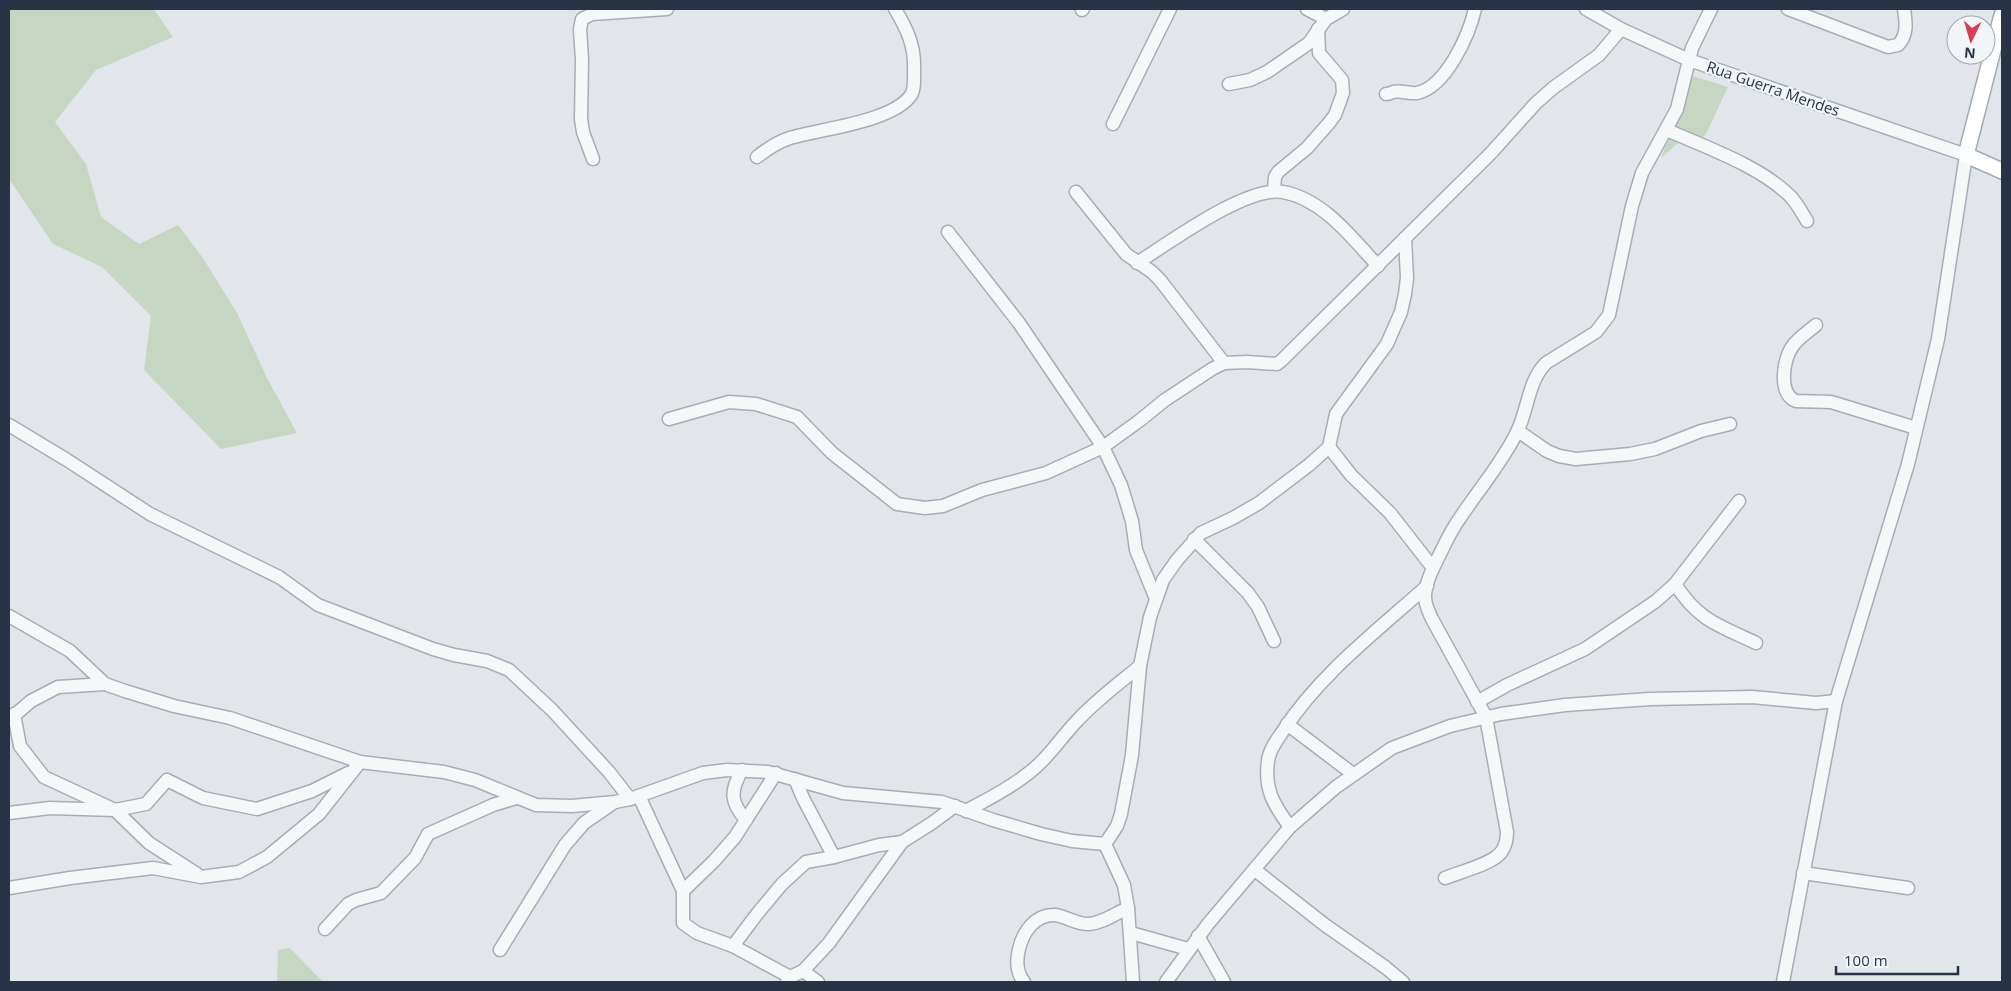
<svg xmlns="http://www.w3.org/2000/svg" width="2011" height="991" font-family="'Open Sans',sans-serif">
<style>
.green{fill:#c7d6c2}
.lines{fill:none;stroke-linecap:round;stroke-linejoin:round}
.minor-casing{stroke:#a6adb6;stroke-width:15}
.major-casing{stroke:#a0aab8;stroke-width:18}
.minor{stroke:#f5f7f9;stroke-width:12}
.major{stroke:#fff;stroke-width:15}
.labels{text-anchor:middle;stroke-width:4.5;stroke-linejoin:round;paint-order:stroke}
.street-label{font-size:15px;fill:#283345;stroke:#f2f5f8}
</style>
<rect width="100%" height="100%" fill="#e2e6eb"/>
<g class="green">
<path d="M9 9H154L173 37 96 70 55 122 86 164 101 217 139 244 178 225 203 258 237 313 267 378 297 433 221 449 144 370 151 316 102 267 53 244 9 179Z"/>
<path d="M1693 76 1728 87 1706 134 1694 146 1678 143 1661 158Z"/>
<path d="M290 948 323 982H277L278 950Z"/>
</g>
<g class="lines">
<defs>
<g id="minor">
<path d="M1307 9 1326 19"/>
<path d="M1586 9 1621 29 1689 60 1966 155 1938 339 1908 464 1836 701 1783 982"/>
<path d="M1788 9 1888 47 1898 45C1908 35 1906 22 1904 9"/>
<path d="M1082 10 1083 9"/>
<path d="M1229 84 1250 80 1267 72 1309 43 1326 19 1343 9"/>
<path d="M1386 94C1388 94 1391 93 1393 92 1400 90 1409 94 1417 93 1446 87 1469 35 1475 9"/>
<path d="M1113 124 1170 9"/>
<path d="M1667 130C1705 147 1760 166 1790 196 1797 203 1802 213 1807 221"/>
<path d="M757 157C767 149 777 142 790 138 819 129 893 122 911 95 915 89 914 77 914 69 915 46 907 29 895 9"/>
<path d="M593 159 583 132 581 119 582 60 580 29 582 19 592 14 667 9"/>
<path d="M1274 191 1275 177 1278 172 1307 148 1329 123 1335 115 1343 93 1342 80 1319 53 1318 29"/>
<path d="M1076 192 1126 254 1152 272 1160 280 1224 363"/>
<path d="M948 232 1019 323 1103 447 1121 485 1132 521 1136 550 1156 599"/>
<path d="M1137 263C1169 243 1247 185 1283 192 1323 199 1352 238 1378 266"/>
<path d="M1816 325C1808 332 1798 338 1792 347 1783 360 1778 394 1796 401L1831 402 1916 428"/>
<path d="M669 419 729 402 756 404 797 417 832 453 897 504 925 508 943 506 982 490 1046 473 1103 447 1139 421 1165 400 1212 369 1224 363 1247 362 1277 364 1281 361 1491 153 1536 103 1553 88 1599 55 1621 29"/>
<path d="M9 425 67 460 150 514 279 577 318 605 433 649 454 655 487 661 509 670 552 710 609 772 630 799"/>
<path d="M1518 431 1547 451 1559 456 1576 459 1630 454 1655 449 1701 431 1730 424"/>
<path d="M1329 447 1351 475 1390 513 1433 568"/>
<path d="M1194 539 1248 593 1258 607 1274 641"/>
<path d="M1675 584C1699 621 1718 625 1756 643"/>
<path d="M9 616 70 651 105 684 125 691 174 706 230 718 360 762 444 772 475 780 536 805 572 806 615 802 630 799 703 773 727 770 768 772 843 793 942 802 993 820 1041 834 1072 841 1105 844"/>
<path d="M1477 702 1507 685 1585 649 1656 601 1675 584 1739 501"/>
<path d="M14 714 20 746 44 777 115 810 149 843 197 874"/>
<path d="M9 720 31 701 58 687 105 684"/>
<path d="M1287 724 1353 774"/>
<path d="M742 770C730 791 730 802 746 820"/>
<path d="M795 779 803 798 834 857"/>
<path d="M639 796 683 891V923L697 933 733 946 790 977"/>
<path d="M966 811C986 800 1007 790 1026 775 1046 761 1059 740 1076 722 1095 701 1118 684 1140 666"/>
<path d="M9 813 50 808 115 810 146 804 167 780 203 798 257 809 312 791 348 773"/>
<path d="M1290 827C1274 805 1264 790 1268 761 1269 750 1277 740 1283 731 1320 674 1377 631 1427 586"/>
<path d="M1255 870 1325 925 1385 967 1403 982"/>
<path d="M1803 873 1908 888"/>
<path d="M1445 878C1459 872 1494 864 1502 851 1506 845 1507 839 1507 832L1486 717 1432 619C1429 612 1425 605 1425 597 1425 584 1432 570 1438 558 1445 544 1451 530 1460 518 1479 489 1502 463 1517 432 1528 410 1528 381 1546 363L1596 332 1609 315 1632 206 1642 173 1677 109 1692 48 1711 9"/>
<path d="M9 888 70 878 153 868 201 877 239 872 267 857 319 814 360 762"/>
<path d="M683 891 714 861 735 837 776 773"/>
<path d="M325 929 348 904 356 900 381 893 415 858 428 834 493 805 516 798"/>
<path d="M1131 933 1188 949"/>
<path d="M1198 936 1224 982"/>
<path d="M733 946 757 914 782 884 806 862 834 857 879 845 902 842"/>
<path d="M500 950 565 845 584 823 613 803"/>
<path d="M803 971 818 982"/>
<path d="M787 982 790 977 803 971 829 943 902 842 932 823 955 806"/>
<path d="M1024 982C1016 972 1016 961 1019 949 1023 932 1035 914 1055 915 1066 916 1077 925 1089 924 1103 923 1116 913 1128 908"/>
<path d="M1133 982 1128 908 1124 885 1105 844 1117 826 1121 814 1132 755 1140 666 1150 617 1163 580 1177 560 1201 533 1233 518 1259 503 1309 465 1329 447 1336 414 1387 344 1401 312 1405 294 1407 278 1405 238"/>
<path d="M1166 982 1208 924 1290 827 1336 787 1392 748 1450 726 1501 714 1565 705 1650 699 1752 697 1816 703 1836 701"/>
</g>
<path id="major" d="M2002 15 1966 155 2002 171"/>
</defs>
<use href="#minor" class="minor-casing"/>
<use href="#major" class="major-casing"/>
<use href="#minor" class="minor"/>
<use href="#major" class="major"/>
</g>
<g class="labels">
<g class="street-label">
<text transform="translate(1773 89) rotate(19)" y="5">Rua Guerra Mendes</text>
</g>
</g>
<rect width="2011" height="991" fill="none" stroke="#283345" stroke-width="20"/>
<g transform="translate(1971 40) rotate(185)"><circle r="24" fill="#f2f5f8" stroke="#a1a7b0"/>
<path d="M0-4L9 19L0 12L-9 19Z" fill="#db3c56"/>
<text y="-8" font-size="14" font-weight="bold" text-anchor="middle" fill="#283345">N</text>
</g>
<path d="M1836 966v8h122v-8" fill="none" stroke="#283345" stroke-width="2.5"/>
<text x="1844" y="966" font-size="15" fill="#283345" stroke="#f2f5f8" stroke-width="4" paint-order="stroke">100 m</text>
</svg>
